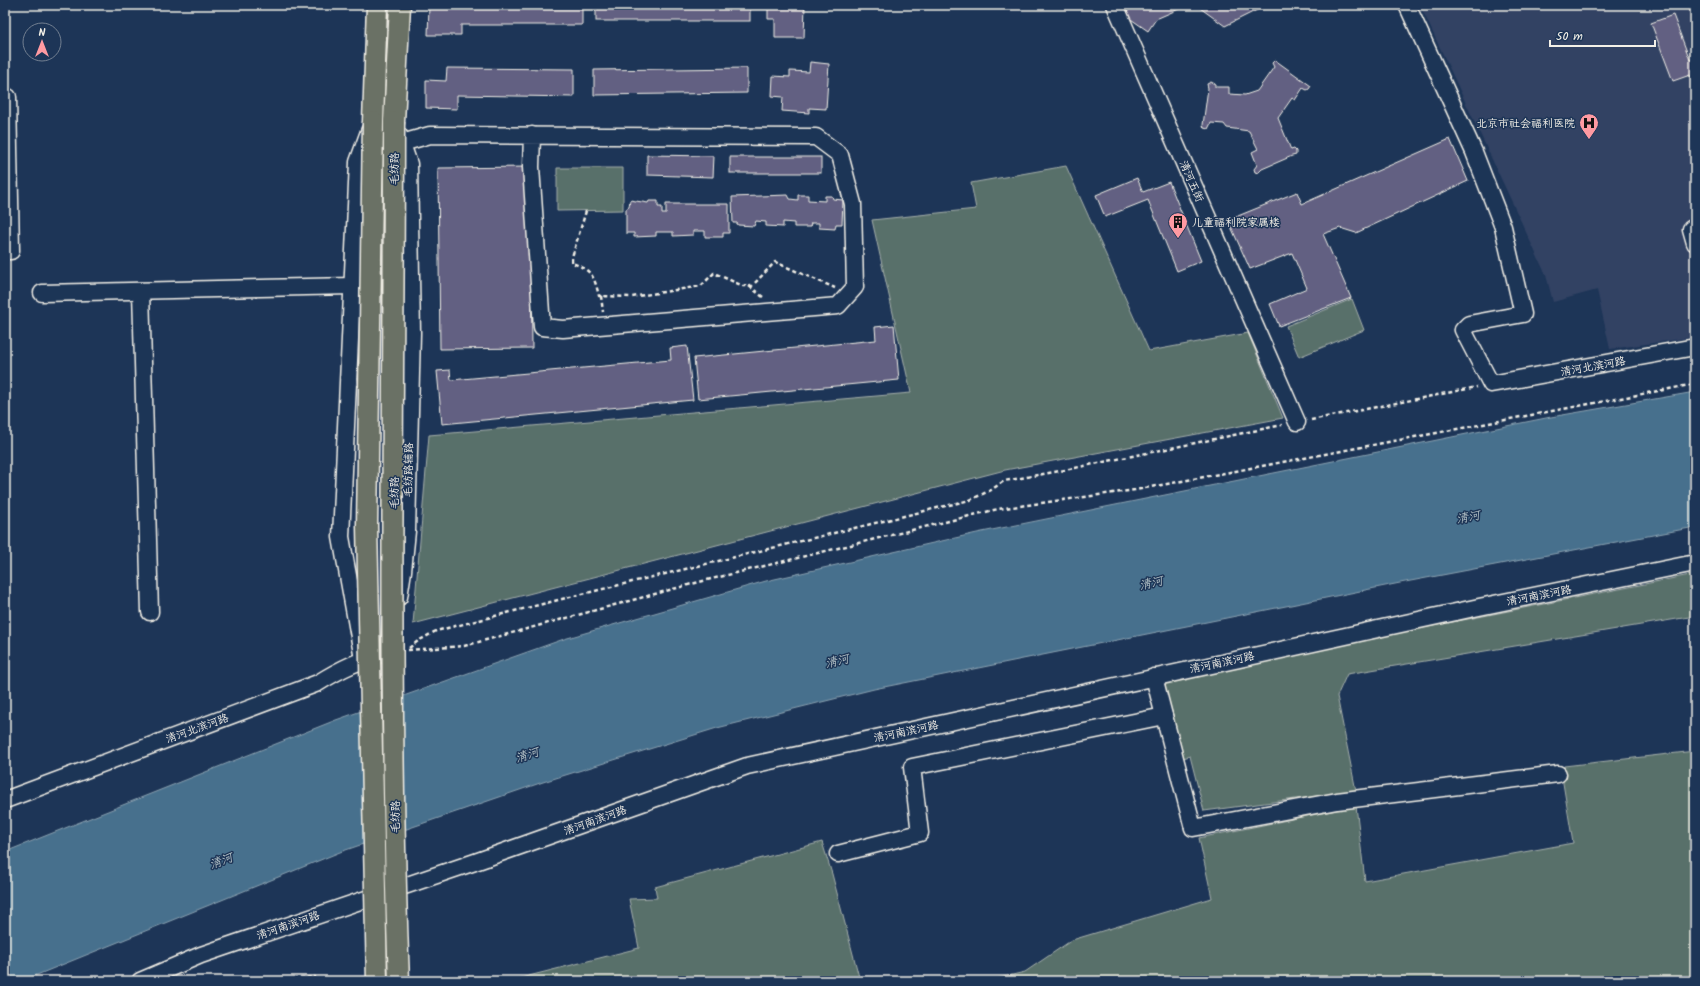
<svg xmlns="http://www.w3.org/2000/svg" width="1700" height="986" font-family="Kalam,'LXGW WenKai TC',sans-serif">
<style>
.built{fill:#324264}
.green{fill:#586f6b;stroke:#a6b0aa}
.water{fill:#466f8d;stroke:#8ca3b1}
.building{fill:#626182;stroke:#f4f1e8}
.lines{fill:none;stroke-linecap:round;stroke-linejoin:round}
.minor-casing{stroke:#f4f1e8;stroke-width:19}
.major-casing{stroke:#f4f1e8;stroke-width:23}
.path{stroke:#f4f1e8;stroke-width:2.5;stroke-dasharray:4 3;stroke-linecap:butt}
.minor{stroke:#1d3557;stroke-width:16}
.major{stroke:#6b7165;stroke-width:20}
.major-bridge-casing{stroke:#f4f1e8;stroke-width:23;stroke-linecap:butt}
.major-bridge{stroke:#6b7165;stroke-width:20}
.labels{text-anchor:middle;stroke-width:3;stroke-linejoin:round;paint-order:stroke}
.poi-label{font-size:11px;fill:#f4f1e8;stroke:#1d3557;text-anchor:end}
.street-label{font-size:11px;fill:#f4f1e8;stroke:#1d3557}
.water-label{font-size:12px;font-style:italic;fill:#b7c4c8;stroke:#1d3557}
</style>
<rect width="100%" height="100%" fill="#1d3557"/>
<filter id="ink" filterUnits="userSpaceOnUse"><feTurbulence type="fractalNoise" baseFrequency=".025" numOctaves="2"/><feDisplacementMap in="SourceGraphic" scale="8" xChannelSelector="R" yChannelSelector="G"/><feConvolveMatrix kernelMatrix="1 2 1 2 8 2 1 2 1" color-interpolation-filters="sRGB"/></filter>
<g filter="url(#ink)">
<path class="built" d="M1420 5H1695V337L1610 349 1597 290 1553 302 1546 275Z"/>
<g class="green">
<path d="M1066 166 1149 351 1248 333 1283 418 1005 470 413 624 429 435 911 393 872 220 976 209 971 183Z"/>
<path d="M557 168H623V210L557 211Z"/>
<path d="M1352 299 1364 330 1299 357 1286 326Z"/>
<path d="M1695 574V616L1347 674 1337 696 1356 791 1204 811 1190 756 1183 758 1164 683 1347 643Z"/>
<path d="M1695 751V981H987L1025 972 1072 940 1212 898 1199 838 1356 806 1365 881 1573 843 1563 783 1564 766Z"/>
<path d="M822 842 832 874 860 981H509L639 948 629 899 657 898 655 887Z"/>
</g>
<path class="water" d="M1695 392V527L1400 583 874 689 717 728 543 782 340 852 22 981H5V852L336 720 564 639 766 581 977 533 1551 417Z"/>
<g class="building">
<path d="M449 5H582V25H461V35H428L429 7H449Z"/>
<rect x="596" y="5" width="154" height="16"/>
<path d="M768 5H805L804 38H775V19H768Z"/>
<path d="M1132 5H1188L1156 19 1148 31 1125 15Z"/>
<path d="M1202 5H1267L1225 26 1200 8Z"/>
<path d="M1673 15 1690 60 1695 58V87L1690 75 1673 81 1651 23Z"/>
<path d="M1275 60 1311 86 1309 89 1307 90 1303 88 1295 100 1292 98 1278 118 1291 150 1294 149 1296 151V155L1292 156 1262 169 1258 173 1255 172 1254 169 1257 165 1252 152 1258 149 1249 131 1227 128 1224 124 1211 123 1208 129 1204 128 1203 125 1208 88 1207 84 1211 82 1215 84V87H1229V94L1245 95 1257 91 1274 67 1272 63Z"/>
<path d="M810 62 829 64 826 109 809 108V113L782 111 783 97 772 96 773 76 790 77V71L809 72Z"/>
<path d="M447 68 574 69V97L457 95V109L426 108V80L446 81Z"/>
<path d="M747 68V93L594 95V70Z"/>
<path d="M1450 139 1468 181 1356 233 1340 228 1323 234 1351 298 1279 326 1270 304 1307 288 1292 253 1250 269 1228 220 1297 192 1302 204Z"/>
<path d="M647 155 714 156 713 177 647 175Z"/>
<rect x="730" y="157" width="91" height="16"/>
<path d="M530 167 532 348 440 349 438 168Z"/>
<path d="M1137 178 1143 192 1169 182 1201 261 1177 271 1148 200 1105 217 1096 195Z"/>
<path d="M788 195 790 199 798 200V195H808V200L825 201V196H832L833 199 843 200 842 224H836L835 229 819 228V223H811L810 227H794V223L783 222V227L766 226V222L756 221 754 226 738 225 737 223H733L732 197Z"/>
<path d="M630 200 648 203 649 201H658V207H662V214H666V204H729V233H723V237H705V231H693V235L673 236V232H656V236L634 237V233H626V209L629 207Z"/>
<path d="M894 325 899 380 698 399 694 358 876 340 875 327Z"/>
<path d="M687 346 693 400 442 424 437 371 450 370 451 380 671 360 670 348Z"/>
</g>
<g class="lines">
<defs>
<g id="minor">
<path d="M1115 5 1297 422"/>
<path d="M1407 5 1474 152 1503 227 1523 314 1469 324 1463 330 1491 384 1695 347"/>
<path d="M5 97H8L11 251H5"/>
<path d="M399 135 409 164 412 333 407 531 403 571 399 597"/>
<path d="M402 143 430 135 816 137 840 155 853 204 855 287 838 306 563 329 542 327 531 167 532 135"/>
<path d="M1695 227 1691 229 1695 243"/>
<path d="M141 291 150 612"/>
<path d="M42 293 352 286"/>
<path d="M363 659 341 537 358 162 370 129"/>
<path d="M1154 677 1193 828 1337 801 1558 774"/>
<path d="M5 800 318 683C342 668 360 660 388 652"/>
<path d="M838 854 920 833 912 767 1164 716"/>
<path d="M140 981 201 955 475 862 747 766 1479 607 1695 563"/>
</g>
<g id="major">
<path d="M373 122 377 5"/>
<path d="M394 122 400 5"/>
</g>
</defs>
<use href="#minor" class="minor-casing"/>
<use href="#major" class="major-casing"/>
<g class="path">
<path d="M586 211 572 257V263C592 270 594 276 599 296L632 297 701 286 714 273 743 286H752L775 262 835 288"/>
<path d="M749 286 763 297"/>
<path d="M601 296 603 312"/>
<path d="M1311 420 1477 387"/>
<path d="M409 648 418 641 436 631 566 598 970 500 991 490 1004 481 1060 471 1282 425"/>
<path d="M408 650 464 646 699 582 998 509 1135 490 1695 384"/>
<path d="M272 981 315 977V981"/>
</g>
<use href="#minor" class="minor"/>
<use href="#major" class="major"/>
<defs>
<g id="major-bridge">
<path d="M373 122 367 526 377 981"/>
<path d="M394 122C394 408 388 695 399 981"/>
</g>
</defs>
<use href="#major-bridge" class="major-bridge-casing"/>
<use href="#major-bridge" class="major-bridge"/>
</g>
</g>
<defs>
<symbol id="hospital-pin" viewBox="-11 -11 22 30"><path d="M0 17L-7.5 6A9.5 9.5 0 1 1 7.5 6Z" fill="#ff9aa2" stroke="#1d3557"/><path d="M-5-5h3v3.5h4V-5h3V5h-3V1.5h-4V5h-3Z" fill="#111"/></symbol>
<symbol id="building-pin" viewBox="-11 -11 22 30"><path d="M0 17L-7.5 6A9.5 9.5 0 1 1 7.5 6Z" fill="#ff9aa2" stroke="#1d3557"/><path d="M-4-6H4V6H1V3H-1V6H-4ZM-2.5-4.3h1.7v1.8h-1.7ZM.8-4.3h1.7v1.8H.8ZM-2.5-1h1.7V.8h-1.7ZM.8-1h1.7V.8H.8Z" fill="#111"/></symbol>
</defs>
<g fill-rule="evenodd">
<use href="#hospital-pin" x="1578" y="112" width="22" height="30"/>
<use href="#building-pin" x="1167" y="211" width="22" height="30"/>
</g>
<g class="labels">
<g class="poi-label">
<text x="1575" y="127">北京市社会福利医院</text>
<text x="1192" y="226" text-anchor="start">儿童福利院家属楼</text>
</g>
<g class="street-label">
<text transform="translate(394 169) rotate(-90)" y="4">毛纺路</text>
<text transform="translate(1192 181) rotate(66)" y="4">清河五街</text>
<text transform="translate(1593 366) rotate(-10)" y="4">清河北滨河路</text>
<text transform="translate(408 470) rotate(-89)" y="4">毛纺路辅路</text>
<text transform="translate(394 493) rotate(-90)" y="4">毛纺路</text>
<text transform="translate(1539 595) rotate(-11)" y="4">清河南滨河路</text>
<text transform="translate(1222 662) rotate(-12)" y="4">清河南滨河路</text>
<text transform="translate(197 728) rotate(-20)" y="4">清河北滨河路</text>
<text transform="translate(906 731) rotate(-12)" y="4">清河南滨河路</text>
<text transform="translate(395 817) rotate(-90)" y="4">毛纺路</text>
<text transform="translate(595 820) rotate(-20)" y="4">清河南滨河路</text>
<text transform="translate(288 925) rotate(-19)" y="4">清河南滨河路</text>
</g>
<g class="water-label">
<text transform="translate(1468 517) rotate(-11)" y="4">清河</text>
<text transform="translate(1151 583) rotate(-14)" y="4">清河</text>
<text transform="translate(837 661) rotate(-14)" y="4">清河</text>
<text transform="translate(527 755) rotate(-18)" y="4">清河</text>
<text transform="translate(221 861) rotate(-21)" y="4">清河</text>
</g>
</g>
<rect width="1700" height="986" fill="none" stroke="#1d3557" stroke-width="20"/>
<rect x="10" y="10" width="1680" height="966" fill="none" stroke="#f4f1e8" stroke-width="1.5" filter="url(#ink)"/>
<g transform="translate(42 42)"><circle r="19" fill="#1d3557" stroke="#738091"/>
<path d="M0-3L7 15L0 10L-7 15Z" fill="#ff9aa2"/>
<text y="-6" font-size="11" font-weight="bold" text-anchor="middle" fill="#f4f1e8">N</text>
</g>
<path d="M1550 40v6h105v-6" fill="none" stroke="#f4f1e8" stroke-width="2"/>
<text x="1556" y="40" font-size="12" fill="#f4f1e8" stroke="#1d3557" stroke-width="3" paint-order="stroke">50 m</text>
</svg>
